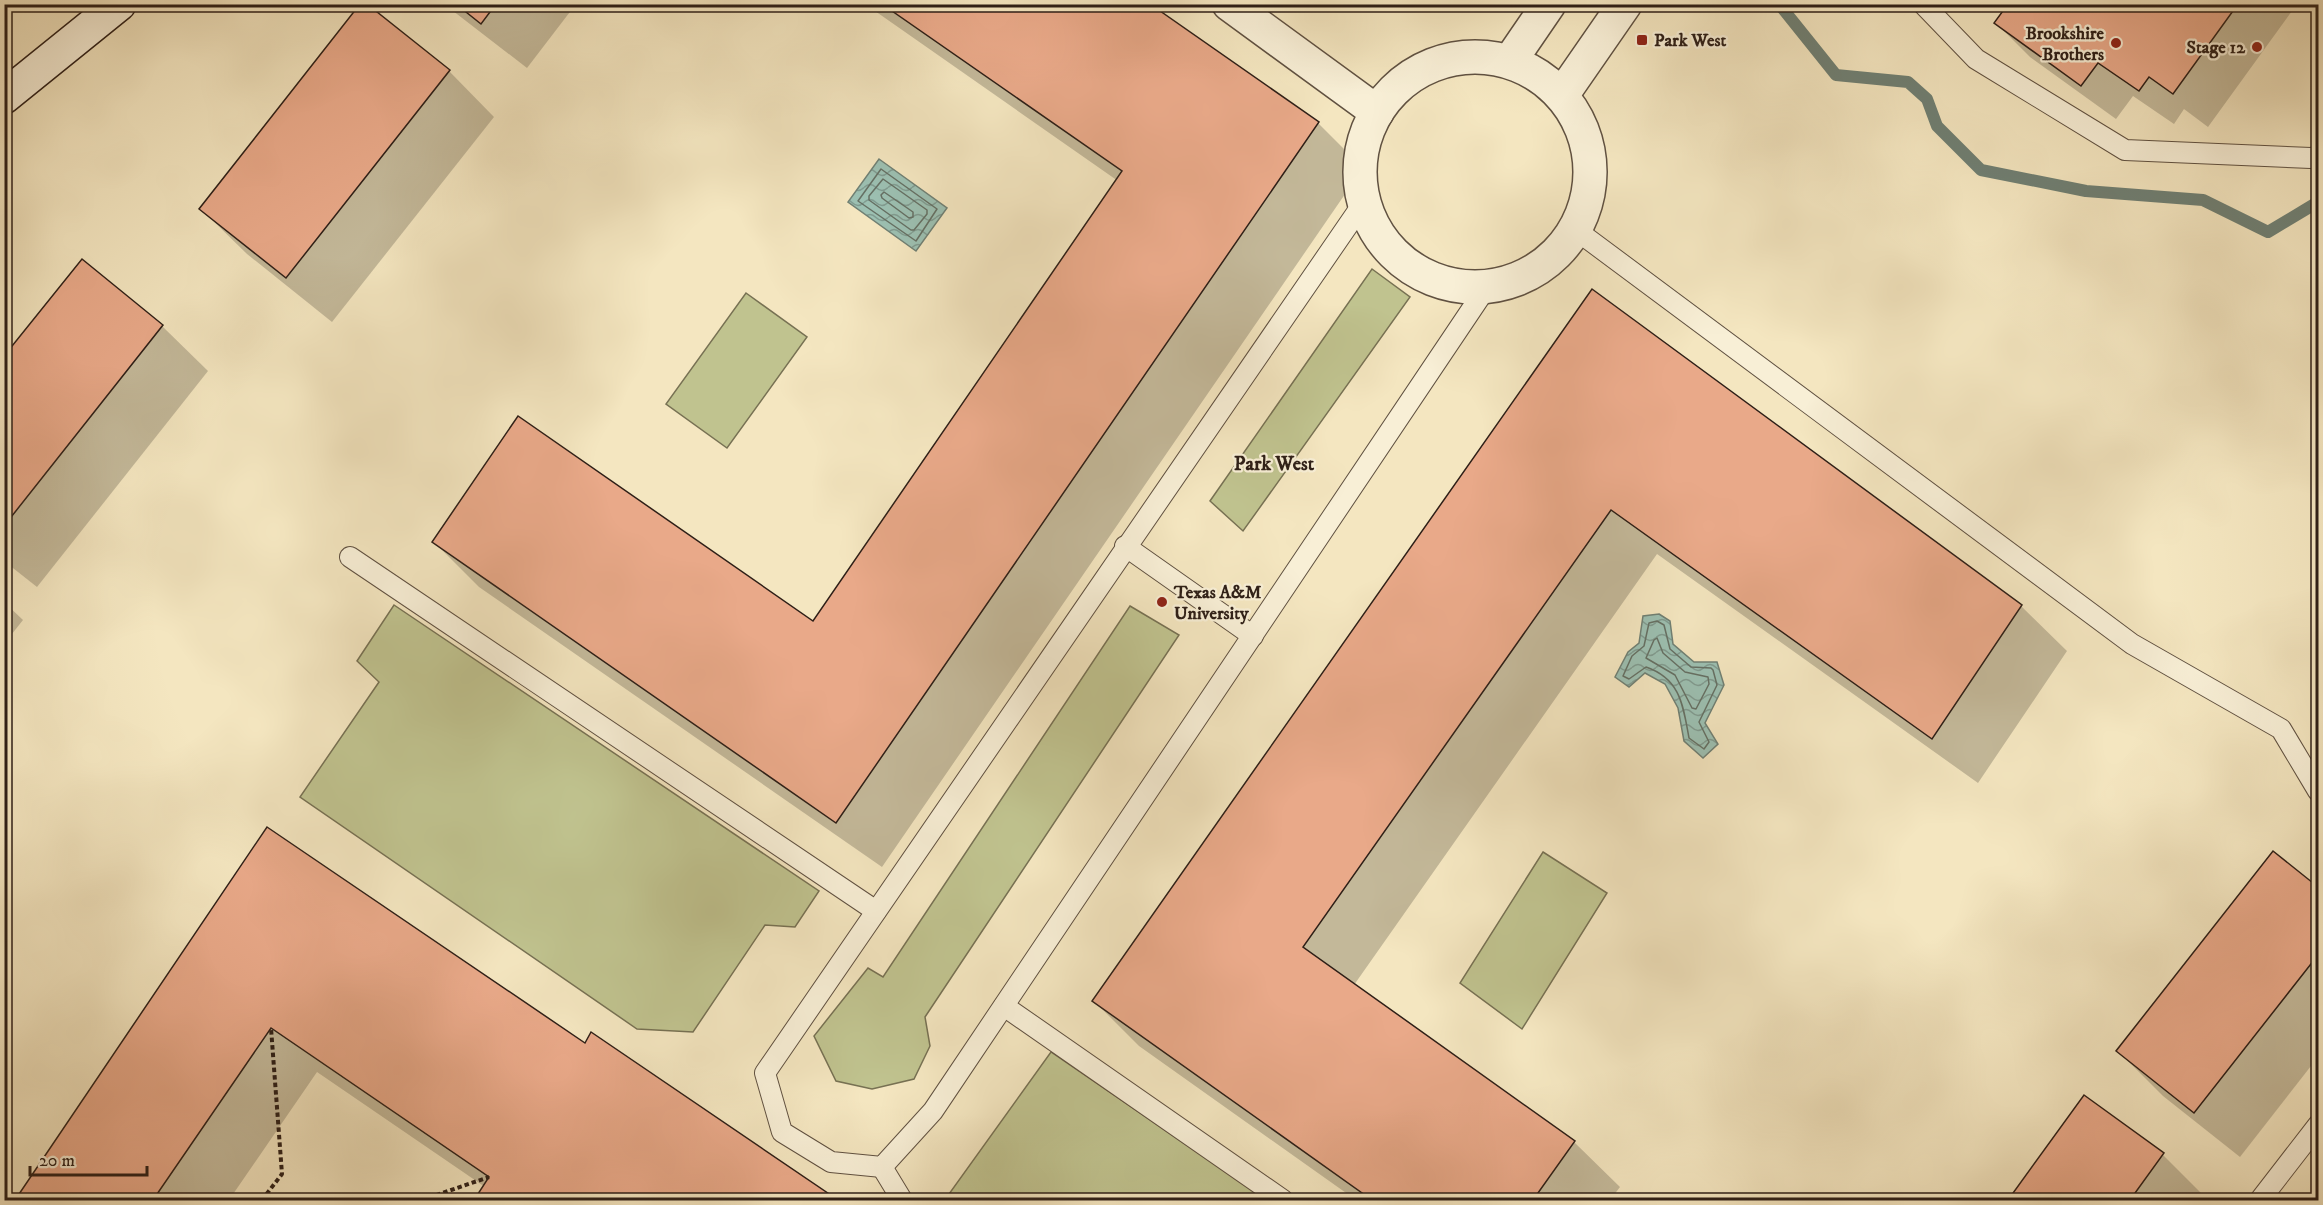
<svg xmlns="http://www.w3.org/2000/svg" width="2323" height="1205" font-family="'IM FELL DW Pica',serif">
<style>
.grass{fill:#c0c38f;stroke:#777153;stroke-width:1.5}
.water{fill:url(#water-waves);stroke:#708074;stroke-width:1.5}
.shadow{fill:#0003}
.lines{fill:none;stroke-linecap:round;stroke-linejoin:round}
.shore{stroke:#657064;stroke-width:1.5}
.stream{stroke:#708074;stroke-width:12}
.building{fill:#e9a989;stroke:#2e1f17;stroke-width:1.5}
.lane-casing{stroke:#605141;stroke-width:22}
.street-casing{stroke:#605141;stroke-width:36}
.secondary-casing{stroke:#2e1f17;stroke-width:36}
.path{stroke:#2e1f17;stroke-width:4;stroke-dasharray:4.5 3;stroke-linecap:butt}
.lane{stroke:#f8efd6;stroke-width:20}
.street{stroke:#f8efd6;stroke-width:33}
.secondary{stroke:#f8efd6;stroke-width:33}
.poi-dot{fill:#8f2418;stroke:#f8efd6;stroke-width:2}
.labels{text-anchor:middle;stroke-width:4.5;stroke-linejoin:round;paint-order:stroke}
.poi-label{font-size:18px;font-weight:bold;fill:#2e1f17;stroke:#f8efd6;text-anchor:end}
.neighbourhood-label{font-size:20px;font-weight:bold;fill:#2e1f17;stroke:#f8efd6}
</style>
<defs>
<pattern id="water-waves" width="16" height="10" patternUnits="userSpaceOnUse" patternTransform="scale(1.5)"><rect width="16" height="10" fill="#9cc0b2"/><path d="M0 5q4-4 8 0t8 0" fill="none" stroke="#809b90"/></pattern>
</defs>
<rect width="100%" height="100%" fill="#f4e6c0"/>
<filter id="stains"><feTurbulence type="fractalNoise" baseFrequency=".00333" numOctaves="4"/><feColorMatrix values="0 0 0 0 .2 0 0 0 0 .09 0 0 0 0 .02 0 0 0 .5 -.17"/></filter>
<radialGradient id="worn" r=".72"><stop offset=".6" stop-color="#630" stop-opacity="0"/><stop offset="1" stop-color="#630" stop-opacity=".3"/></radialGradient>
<g class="grass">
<path d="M1372 269 1410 297 1243 531 1210 501Z"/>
<path d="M746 293 807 337 727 448 666 404Z"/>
<path d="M394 605 819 891 795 927 765 925 693 1032 637 1029 300 797 379 682 357 661Z"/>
<path d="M1130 606 1179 635 925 1017 930 1046 914 1079 872 1089 836 1081 814 1036 868 968 883 977Z"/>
<path d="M1543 852 1607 893 1522 1029 1460 983Z"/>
<path d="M1051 1052 1267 1200H952L949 1194Z"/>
</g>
<g class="water">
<path d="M879 159 947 208 916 251 848 202Z"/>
<path d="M1659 614 1670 621 1673 644 1694 662H1717L1724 685 1705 723 1718 744 1703 758 1684 741 1678 708 1665 684 1645 673 1629 687 1615 677 1628 652 1639 643 1643 616Z"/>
</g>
<g class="shadow">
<path d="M444 4H576L527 68Z"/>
<path d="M865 4H1147L1318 123 1363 168 882 867 479 587 434 542 813 623 1118 181Z"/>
<path d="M2009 4H2297L2208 127 2184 109 2174 124 2133 96 2116 119 2030 57 1996 23Z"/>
<path d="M449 71 494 117 332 322 247 254 201 209Z"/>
<path d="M82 261 162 326 208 371 37 587 4 561V359Z"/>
<path d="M1593 292 2021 606 2067 651 1978 783 1657 554 1354 985 1574 1142 1620 1187 1610 1200H1356L1139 1046 1094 1001Z"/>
<path d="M4 602 23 620 4 644Z"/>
<path d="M267 829 585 1045 592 1035 836 1200H475L485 1187 317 1072 229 1200H16Z"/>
<path d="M2274 853 2318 889V1057L2240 1157 2163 1096 2118 1051Z"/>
<path d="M2085 1097 2163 1155 2208 1200H2010Z"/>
</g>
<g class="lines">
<g class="shore">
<path d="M881 169 937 209 916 241 858 201Z"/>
<path d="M883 179 927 210V214L914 230H911L869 200V196Z"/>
<path d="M884 192 913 212V217L909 218 882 198 881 195Z"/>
<path d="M1657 621 1664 625 1670 649 1691 667 1711 668 1713 670 1717 685 1699 722 1709 742 1704 749 1689 738C1683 706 1681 679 1646 667L1629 679 1623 676 1632 656 1644 646 1649 623Z"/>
<path d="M1657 638 1663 653 1685 672 1708 677 1709 684 1696 709 1692 708 1675 675 1646 658 1654 640Z"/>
</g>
<path class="stream" d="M1779 4 1836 75 1908 82 1927 99 1937 126 1981 170 2086 191 2203 200 2268 232 2318 202"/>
</g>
<g class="building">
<path d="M360 4H367L450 70 286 278 199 209Z"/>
<path d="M456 4H496L481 24Z"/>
<path d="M882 4H1150L1319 122 836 823 432 542 518 416 813 621 1122 171Z"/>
<path d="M2008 4H2238L2173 94 2149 77 2139 91 2098 63 2081 86 1994 23Z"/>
<path d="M82 259 163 325 4 526V356Z"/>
<path d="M1592 289 2022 605 1932 739 1611 510 1303 947 1575 1141 1533 1200H1372L1092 1001Z"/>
<path d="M267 827 585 1043 591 1032 838 1200H474L489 1177 271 1028 153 1200H15Z"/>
<path d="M2273 851 2318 887V955L2194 1113 2116 1051Z"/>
<path d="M2084 1095 2164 1153 2130 1200H2008Z"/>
</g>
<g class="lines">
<defs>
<g id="lane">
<path d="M1923 4 1976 59 2125 150 2311 158 2318 156"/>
<path d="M1364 202 765 1073 782 1132 831 1162 882 1167 933 1111 1486 288"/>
<path d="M1576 230 2132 644 2281 729 2318 791"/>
<path d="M1125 546 1253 636"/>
<path d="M350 557 876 911"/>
<path d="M1004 1006 1283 1200"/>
<path d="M882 1167 902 1200"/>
<path d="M2260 1200 2318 1125"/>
</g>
<g id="street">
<path d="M1229 4 1377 112"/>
<circle cx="1475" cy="172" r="115"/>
<path d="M1510 61 1549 4"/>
<path d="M1562 95 1625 4"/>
</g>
<path id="secondary" d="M4 97 119 4"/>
</defs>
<use href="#lane" class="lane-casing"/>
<use href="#street" class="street-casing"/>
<use href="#secondary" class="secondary-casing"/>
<g class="path">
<path d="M262 1200 282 1174 271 1028"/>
<path d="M422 1200 489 1177"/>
</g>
<use href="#lane" class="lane"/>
<use href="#street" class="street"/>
<use href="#secondary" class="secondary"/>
</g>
<g class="poi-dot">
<rect x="1636" y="34" width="12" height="12" rx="3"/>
<circle cx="2116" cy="43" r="6"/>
<circle cx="2257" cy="47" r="6"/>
<circle cx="1162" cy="602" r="6"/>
</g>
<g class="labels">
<g class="poi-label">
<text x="2104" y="39">Brookshire<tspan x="2104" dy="21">Brothers</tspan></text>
<text x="1654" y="46" text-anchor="start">Park West</text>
<text x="2245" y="53">Stage 12</text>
<text x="1174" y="598" text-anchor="start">Texas A&amp;M<tspan x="1174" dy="21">University</tspan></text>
</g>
<g class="neighbourhood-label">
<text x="1274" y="470">Park West</text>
</g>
</g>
<rect width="2323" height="1205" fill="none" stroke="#f4e6c0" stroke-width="24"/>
<rect x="6" y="6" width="2311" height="1193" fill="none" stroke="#2e1f17" stroke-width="3"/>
<rect x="12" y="12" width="2299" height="1181" fill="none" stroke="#2e1f17" stroke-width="1.5"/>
<path d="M30 1166v9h117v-9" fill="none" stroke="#2e1f17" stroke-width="3"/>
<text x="39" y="1166" font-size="18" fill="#2e1f17" stroke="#f8efd6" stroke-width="4.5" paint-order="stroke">20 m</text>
<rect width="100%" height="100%" filter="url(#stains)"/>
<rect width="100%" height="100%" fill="url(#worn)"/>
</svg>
